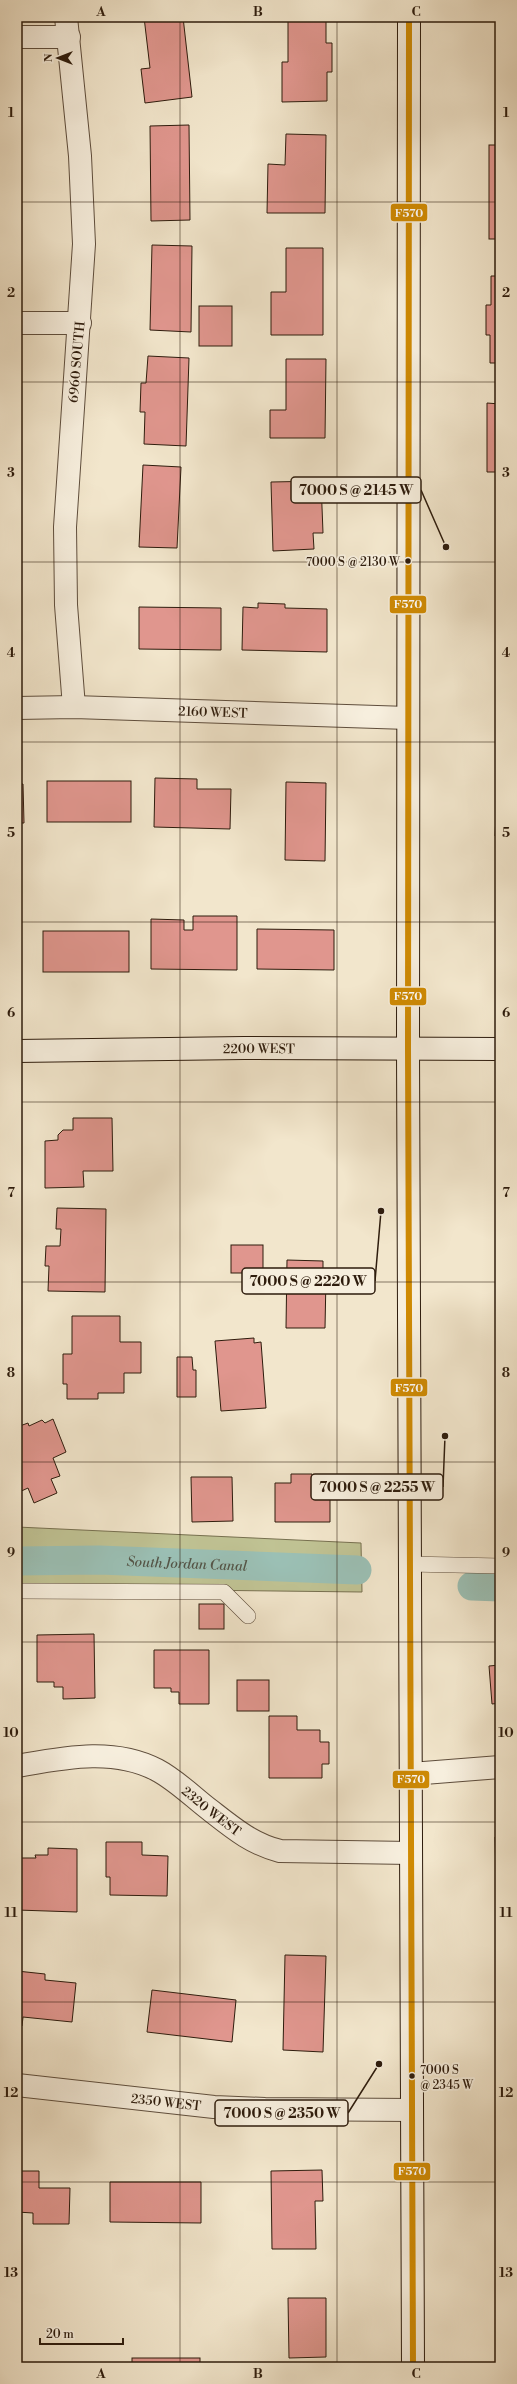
<svg xmlns="http://www.w3.org/2000/svg" width="517" height="2384" font-family="'Libre Bodoni',serif">
<style>
.green{fill:#c0c394;stroke:#777050}
.lines{fill:none;stroke-linecap:round;stroke-linejoin:round}
.canal{stroke:#9bc0b5;stroke-width:29}
.building{fill:#e0968e;stroke:#2e1c0d}
.lane-casing{stroke:#5f4e3d;stroke-width:16}
.street-casing{stroke:#5f4e3d;stroke-width:24}
.secondary-casing{stroke:#2e1c0d;stroke-width:24}
.lane{stroke:#f7efde;stroke-width:15}
.street{stroke:#f7efde;stroke-width:22}
.secondary{stroke:#f7efde;stroke-width:22}
.bus-1-casing{stroke:#f7efde;stroke-width:9}
.bus-1{stroke:#cf8a03;stroke-width:6}
.grid{fill:none;stroke:#2e1c0d;stroke-width:1;stroke-opacity:0.55}
.bus-dot{fill:#2e1c0d;stroke:#f7efde;stroke-width:1.5}
.labels{text-anchor:middle;stroke-width:3.5;stroke-linejoin:round;paint-order:stroke}
.bus-label{font-size:12px;fill:#2e1c0d;stroke:#f7efde;text-anchor:end}
.street-label{font-size:13px;fill:#2e1c0d;stroke:#f7efde}
.water-label{font-size:14px;font-style:italic;fill:#545548;stroke:#f7efde}
.leader{fill:none;stroke:#2e1c0d;stroke-width:1.5}
.callout-dot{fill:#2e1c0d;stroke:#f7efde;stroke-width:1.5}
.callout{fill:#f7efde;stroke:#2e1c0d;stroke-width:1.5}
.callout-label{font-size:14px;text-anchor:middle;font-weight:bold;fill:#2e1c0d}
.line-badge{stroke:#f7efde;stroke-width:1.5}
.badge-label{font-size:11px;text-anchor:middle;font-weight:bold;fill:#fff}
.neatline{fill:none;stroke:#2e1c0d;stroke-width:1.5}
.grid-label{font-size:13px;text-anchor:middle;font-weight:bold;fill:#2e1c0d}
</style>
<rect width="100%" height="100%" fill="#f2e6cc"/>
<filter id="stains"><feTurbulence type="fractalNoise" baseFrequency=".005" numOctaves="4"/><feColorMatrix values="0 0 0 0 .2 0 0 0 0 .09 0 0 0 0 .02 0 0 0 .5 -.17"/></filter>
<radialGradient id="worn" r=".72"><stop offset=".6" stop-color="#630" stop-opacity="0"/><stop offset="1" stop-color="#630" stop-opacity=".3"/></radialGradient>
<path class="green" d="M17 1527 361 1543 362 1592 17 1588Z"/>
<g class="lines">
<g class="canal">
<path id="s1" d="M17 1561 99 1560 357 1570"/>
<path d="M472 1586 500 1587"/>
</g>
</g>
<g class="building">
<path d="M144 17H183L192 97 145 103 141 69 150 68Z"/>
<path d="M326 19V43H332V72H327V101L282 102V62H288V20Z"/>
<path d="M189 125 190 220 151 221 150 126Z"/>
<path d="M286 134 326 135 325 213H267L268 164 285 165Z"/>
<rect x="489" y="145" width="11" height="94"/>
<path d="M152 245 192 246 191 332 150 330Z"/>
<path d="M286 248H323V335H271V292H286Z"/>
<path d="M491 276H500V363H490V335H486V305H491Z"/>
<rect x="199" y="306" width="33" height="40"/>
<path d="M148 356 189 358 186 446 144 444 145 412H140L141 383H146Z"/>
<path d="M286 359H326L325 438H270V410H286Z"/>
<path d="M17 387H20L21 424H17Z"/>
<path d="M487 403 500 404V472H487Z"/>
<path d="M143 465 181 467 177 548 139 547Z"/>
<path d="M321 481 323 533H313L314 549 273 551 271 482Z"/>
<path d="M258 603 285 604V608L327 609V652L242 650 243 607 258 608Z"/>
<path d="M139 607 221 608V650L139 649Z"/>
<path d="M498 776H500V861L499 836H495Z"/>
<path d="M155 778 197 779V789H231L230 829 154 827Z"/>
<rect x="47" y="781" width="84" height="41"/>
<path d="M286 782 326 783 325 861 285 860Z"/>
<path d="M17 784H23L24 823H17Z"/>
<path d="M193 916H237V970L151 969V919L184 920V930H193Z"/>
<path d="M257 929 334 930V970L257 969Z"/>
<rect x="43" y="931" width="86" height="41"/>
<path d="M73 1118H112L113 1171H83L84 1187 45 1188V1141L58 1140V1135L63 1130H73Z"/>
<path d="M57 1208 106 1209 105 1292 48 1291 49 1266H45L46 1246H60L61 1229H56Z"/>
<rect x="231" y="1245" width="32" height="28"/>
<path d="M287 1260 323 1261V1277H326L325 1328H286Z"/>
<path d="M72 1316H120V1342H141V1373H124V1393H98V1399H67V1384H63V1354H72Z"/>
<path d="M254 1338V1343L261 1342 266 1408 221 1411 215 1341Z"/>
<path d="M177 1357H192L193 1370H196V1397H177Z"/>
<path d="M53 1419 66 1452 53 1458 60 1476 51 1479 57 1493 34 1503 28 1488 17 1493V1427L28 1423 29 1426 42 1420 45 1423Z"/>
<path d="M291 1474H312V1483H323V1495H330V1522H275V1483H291Z"/>
<path d="M191 1477H232L233 1521 192 1522Z"/>
<rect x="199" y="1604" width="25" height="25"/>
<path d="M94 1634 95 1698 63 1699V1687H54V1682H37V1635Z"/>
<path d="M154 1650H209V1704H179V1692H171V1688H154Z"/>
<path d="M500 1665V1703L492 1704 489 1666Z"/>
<rect x="237" y="1680" width="32" height="31"/>
<path d="M269 1716H297V1730H320V1742H329V1764H322V1778H269Z"/>
<path d="M495 1837H500V1877H496Z"/>
<path d="M106 1842H142V1855L168 1856 167 1896 110 1895V1877H106Z"/>
<path d="M48 1848 77 1849V1912L17 1910V1877H20L21 1858H36L35 1855H48Z"/>
<path d="M285 1955 326 1956 323 2052 283 2050Z"/>
<path d="M17 1971 45 1974V1980L76 1983 72 2022 23 2017 22 2026H17Z"/>
<path d="M152 1990 236 2000 232 2042 147 2032Z"/>
<path d="M322 2170 323 2201H315L316 2249H272L271 2171Z"/>
<path d="M17 2171H39V2188H70L69 2224H33V2213L17 2212Z"/>
<path d="M110 2182H201V2223L110 2222Z"/>
<path d="M288 2298H326V2357L289 2358Z"/>
<rect x="132" y="2358" width="68" height="9"/>
</g>
<g class="lines">
<defs>
<g id="lane">
<path d="M409 1564 500 1566"/>
<path d="M17 1591 224 1592 248 1616"/>
</g>
<g id="street">
<path d="M66 17 80 156 84 244 65 527 66 605 74 707"/>
<path d="M17 37H69"/>
<path d="M17 323H80"/>
<path id="s2" d="M17 708 74 707 408 718"/>
<path id="s3" d="M17 1766C63 1758 113 1747 157 1770 176 1780 193 1797 210 1810 233 1828 252 1844 280 1851L411 1853"/>
<path d="M411 1774 500 1767"/>
<path id="s4" d="M17 2085 214 2107 265 2109 412 2110"/>
</g>
<g id="secondary">
<path d="M409 17 408 1049 413 2367"/>
<path id="s5" d="M17 1051 244 1048 500 1049"/>
</g>
</defs>
<use href="#lane" class="lane-casing"/>
<use href="#street" class="street-casing"/>
<use href="#secondary" class="secondary-casing"/>
<use href="#lane" class="lane"/>
<use href="#street" class="street"/>
<use href="#secondary" class="secondary"/>
<defs>
<path id="bus-1" d="M409 17 408 1049 413 2367"/>
</defs>
<use href="#bus-1" class="bus-1-casing"/>
<use href="#bus-1" class="bus-1"/>
</g>
<path class="grid" d="M180 17V2367M337 17V2367M17 202H500M17 382H500M17 562H500M17 742H500M17 922H500M17 1102H500M17 1282H500M17 1462H500M17 1642H500M17 1822H500M17 2002H500M17 2182H500"/>
<g class="bus-dot">
<circle cx="408" cy="561" r="3.5"/>
<circle cx="412" cy="2076" r="3.5"/>
</g>
<g class="labels">
<g class="bus-label">
<text x="400" y="566">7000 S @ 2130 W</text>
<text x="420" y="2074" text-anchor="start">7000 S<tspan x="420" dy="15">@ 2345 W</tspan></text>
</g>
<g class="street-label">
<text transform="translate(76 362) rotate(-85)" y="5">6960 SOUTH</text>
<text dy="5" stroke="none"><textPath href="#s2" startOffset="196">2160 WEST</textPath></text>
<text dy="5" stroke="none"><textPath href="#s5" startOffset="242">2200 WEST</textPath></text>
<text dy="5" stroke="none"><textPath href="#s3" startOffset="211">2320 WEST</textPath></text>
<text dy="5" stroke="none"><textPath href="#s4" startOffset="150">2350 WEST</textPath></text>
</g>
<g class="water-label">
<text dy="5" stroke="none"><textPath href="#s1" startOffset="170">South Jordan Canal</textPath></text>
</g>
</g>
<path class="leader" d="M446 547L421 490M381 1211L375 1281M445 1436L443 1487M379 2064L348 2113"/>
<g class="callout-dot">
<circle cx="446" cy="547" r="4"/>
<circle cx="381" cy="1211" r="4"/>
<circle cx="445" cy="1436" r="4"/>
<circle cx="379" cy="2064" r="4"/>
</g>
<g class="callout">
<rect x="291" y="477" width="130" height="26" rx="4"/>
<rect x="242" y="1268" width="133" height="26" rx="4"/>
<rect x="311" y="1474" width="132" height="26" rx="4"/>
<rect x="215" y="2100" width="133" height="26" rx="4"/>
</g>
<g class="callout-label">
<text x="356" y="495">7000 S @ 2145 W</text>
<text x="308" y="1286">7000 S @ 2220 W</text>
<text x="377" y="1492">7000 S @ 2255 W</text>
<text x="282" y="2118">7000 S @ 2350 W</text>
</g>
<g class="line-badge">
<rect x="390" y="203" width="38" height="19" rx="4" fill="#cf8a03"/>
<rect x="389" y="595" width="38" height="19" rx="4" fill="#cf8a03"/>
<rect x="389" y="987" width="38" height="19" rx="4" fill="#cf8a03"/>
<rect x="390" y="1378" width="38" height="19" rx="4" fill="#cf8a03"/>
<rect x="392" y="1770" width="38" height="19" rx="4" fill="#cf8a03"/>
<rect x="393" y="2162" width="38" height="19" rx="4" fill="#cf8a03"/>
</g>
<g class="badge-label">
<text x="409" y="217">F570</text>
<text x="408" y="608">F570</text>
<text x="408" y="1000">F570</text>
<text x="409" y="1392">F570</text>
<text x="411" y="1783">F570</text>
<text x="412" y="2175">F570</text>
</g>
<rect width="517" height="2384" fill="none" stroke="#f2e6cc" stroke-width="44"/>
<g transform="translate(58 58) rotate(270)" stroke="#f7efde" stroke-width="3" paint-order="stroke">
<path d="M0-3L7 15L0 10L-7 15Z" fill="#2e1c0d"/>
<text y="-6" font-size="11" font-weight="bold" text-anchor="middle" fill="#2e1c0d">N</text>
</g>
<path d="M40 2338v6h83v-6" fill="none" stroke="#2e1c0d" stroke-width="2"/>
<text x="46" y="2338" font-size="12" fill="#2e1c0d" stroke="#f7efde" stroke-width="3" paint-order="stroke">20 m</text>
<rect x="22" y="22" width="473" height="2340" class="neatline"/>
<g class="grid-label">
<text x="101" y="16">A</text>
<text x="258" y="16">B</text>
<text x="416" y="16">C</text>
<text x="11" y="117">1</text>
<text x="506" y="117">1</text>
<text x="11" y="297">2</text>
<text x="506" y="297">2</text>
<text x="11" y="477">3</text>
<text x="506" y="477">3</text>
<text x="11" y="657">4</text>
<text x="506" y="657">4</text>
<text x="11" y="837">5</text>
<text x="506" y="837">5</text>
<text x="11" y="1017">6</text>
<text x="506" y="1017">6</text>
<text x="11" y="1197">7</text>
<text x="506" y="1197">7</text>
<text x="11" y="1377">8</text>
<text x="506" y="1377">8</text>
<text x="11" y="1557">9</text>
<text x="506" y="1557">9</text>
<text x="11" y="1737">10</text>
<text x="506" y="1737">10</text>
<text x="11" y="1917">11</text>
<text x="506" y="1917">11</text>
<text x="11" y="2097">12</text>
<text x="506" y="2097">12</text>
<text x="11" y="2277">13</text>
<text x="506" y="2277">13</text>
<text x="101" y="2378">A</text>
<text x="258" y="2378">B</text>
<text x="416" y="2378">C</text>
</g>
<rect width="100%" height="100%" filter="url(#stains)"/>
<rect width="100%" height="100%" fill="url(#worn)"/>
</svg>
